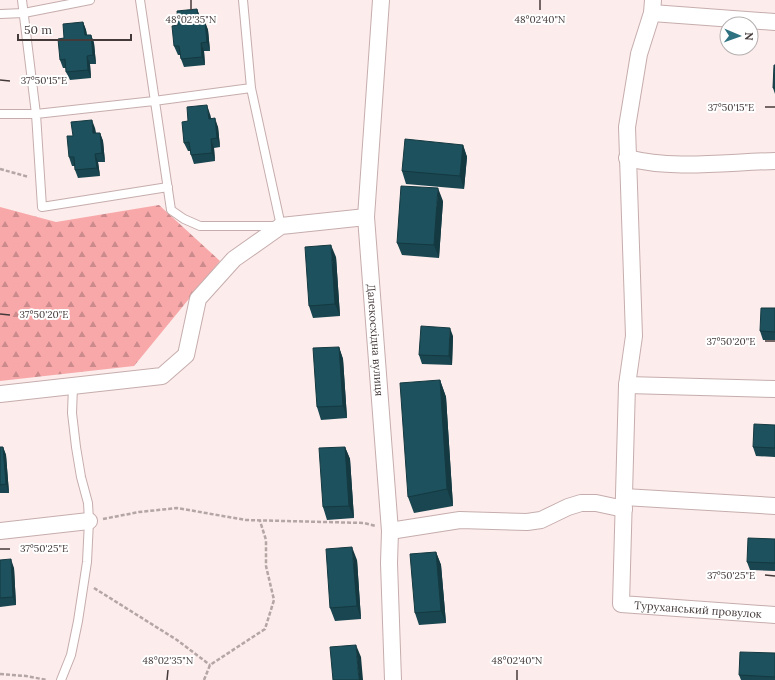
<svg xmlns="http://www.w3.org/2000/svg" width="775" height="680" viewBox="0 0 775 680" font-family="Lora,serif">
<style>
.forest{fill:url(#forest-firs)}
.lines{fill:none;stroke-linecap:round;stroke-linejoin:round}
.lane-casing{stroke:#c6adad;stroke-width:10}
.street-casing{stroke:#c6adad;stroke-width:18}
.path{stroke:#b4a6a5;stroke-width:2.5;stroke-dasharray:4 2;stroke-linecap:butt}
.lane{stroke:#fff;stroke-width:8}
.street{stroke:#fff;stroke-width:16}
.wall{fill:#194650}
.shaded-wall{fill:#143941}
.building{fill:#1d515d;stroke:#143941}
.ticks{fill:none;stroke:#453a3a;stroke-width:1.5}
.labels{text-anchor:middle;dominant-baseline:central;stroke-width:4;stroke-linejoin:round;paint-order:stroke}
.street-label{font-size:11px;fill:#453a3a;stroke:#fff}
.ticks-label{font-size:10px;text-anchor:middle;fill:#453a3a;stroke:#fff;stroke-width:4;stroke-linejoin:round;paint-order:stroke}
</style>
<defs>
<pattern id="forest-firs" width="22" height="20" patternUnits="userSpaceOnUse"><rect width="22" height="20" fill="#f8a8a9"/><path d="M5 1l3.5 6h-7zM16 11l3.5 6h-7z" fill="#cb8a8b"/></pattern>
</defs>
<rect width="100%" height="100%" fill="#fceceb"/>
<path class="forest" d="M159,205L220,261L134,366L0,381V207L56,222Z"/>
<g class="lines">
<g class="lane-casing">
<path id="lane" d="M22,0L36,114L42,207L168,187
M140,0L171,210L184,219L200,226H281L251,88L243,0
M0,14L24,13L90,0
M0,114H36L154,101L251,88
M61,680L71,655L78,621L87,562L89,521L88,503L81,477L76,447L72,413L73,386"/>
</g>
<g class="street-casing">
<g id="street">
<path id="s1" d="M381,0L366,217L390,531L389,563L393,680"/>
<path id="s2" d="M653,0L652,13L639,54L627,127L634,336L627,385L621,604L775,615"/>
<path d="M652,13L775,22"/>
<path d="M627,158C675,170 726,162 775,161"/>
<path d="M627,385L775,389"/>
<path d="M0,394L162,376L186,355L198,299L234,259L281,226L366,217"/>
<path d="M624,497L775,506"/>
<path d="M0,531L89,521"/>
<path d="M390,531L460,520L527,522L541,520L568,507L581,503H596L624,509"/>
</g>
</g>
<path class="path" d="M0,169L29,177
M103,519L139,512L177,508L246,520L364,523L376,526
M94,588L177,640L210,665
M0,674L26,676L47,680
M204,680L210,665L265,629L274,600L266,566V540L260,521"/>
<use href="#lane" class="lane"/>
<use href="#street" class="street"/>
</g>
<path class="wall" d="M197,9L200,17L201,22H205L208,30L210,51H204L205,65L184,67L181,59L180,55H178L174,46L178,25Z
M83,22L86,30L87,35H91L94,43L96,64H90L91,78L70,80L66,72V68H63L60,60L64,38Z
M775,65V94L773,88Z
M210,114L211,118L218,127L220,147L214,148L215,161L194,164L191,155L190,151H188L184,143L188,121Z
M95,128L96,133H100L103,141L105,162H98L100,176L78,178L75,170V166H72L69,157L73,136Z
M463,145L467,157L464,189L406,184L402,171Z
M443,201L439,258L402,255L397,243Z
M336,257L340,316L313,318L309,306Z
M775,308V340H763L760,331Z
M453,336L452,365L422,364L419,355Z
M339,347L343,359L347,418L321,420L317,407Z
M440,380L446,397L453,506L414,513L408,497Z
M775,425V457L756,456L753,447Z
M0,447H3L6,455L9,493H0Z
M345,447L350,459L354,518L327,520L323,507Z
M775,539V571L750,570L747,562Z
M436,552L441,565L446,623L419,625L415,613Z
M0,560L14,568L16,605L0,607Z
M357,560L361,619L335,621L330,608Z
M775,653V680H741L739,675Z"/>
<path class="shaded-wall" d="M197,9L200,17L202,31L199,22Z
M83,22L86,30L88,44L85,35Z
M205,22L208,30L210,51L207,42Z
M91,35L94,43L96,64L93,55Z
M201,43L204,51L205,65L202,57Z
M87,56L90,64L91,78L88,70Z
M207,105L210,114L212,127L209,119Z
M215,118L218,127L220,147L217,138Z
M92,120L95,128L96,142L93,133Z
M100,133L103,141L105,162L102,153Z
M211,139L214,148L215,161L212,153Z
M463,145L467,157L464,189L460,176Z
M95,154L98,162L100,176L97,168Z
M438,188L443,201L439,258L434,245Z
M331,245L336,257L340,316L335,304Z
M450,328L453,336L452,365L449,356Z
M339,347L343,359L347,418L343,406Z
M440,380L446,397L453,506L447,489Z
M3,447L6,455L9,493L6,484Z
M345,447L350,459L354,518L349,506Z
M352,547L357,560L361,619L357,606Z
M436,552L441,565L446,623L441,611Z
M11,559L14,568L16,605L13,597Z
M356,645L361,657L363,680H359Z"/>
<path class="building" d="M197,9L199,22H205L207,42L201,43L202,57L181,59L179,46H174L172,26L178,25L177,11Z
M83,22L85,35H91L93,55L87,56L88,70L66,72L65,59L60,60L58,39L64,38L63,24Z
M774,65H775V88H773Z
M207,105L209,119L215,118L217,138L211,139L212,153L191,155L189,142L184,143L182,122L188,121L187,107Z
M92,120L93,133H100L102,153L95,154L97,168L75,170L74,157H69L67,136H73L71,122Z
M405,139L463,145L460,176L402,171Z
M401,186L438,188L434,245L397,243Z
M331,245L335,304L309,306L305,247Z
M761,308H775V332L760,331Z
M421,326L450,328L449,356L419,355Z
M339,347L343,406L317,407L313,348Z
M440,380L447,489L408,497L400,383Z
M754,424L775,425V448L753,447Z
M0,447H3L6,484L0,485Z
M345,447L349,506L323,507L319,448Z
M748,538L775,539V563L747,562Z
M352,547L357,606L330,608L326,549Z
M436,552L441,611L415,613L410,554Z
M11,559L13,597L0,598V560Z
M356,645L359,680H333L330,647Z
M740,652L775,653V677L739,675Z"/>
<path class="ticks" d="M191,10V0M540,10V0M0,80L10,81M765,107H775M0,314L10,315M765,341H775M0,549H10M765,575L775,576M167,680L168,670M517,680V670"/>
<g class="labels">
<g class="street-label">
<text stroke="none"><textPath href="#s1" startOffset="341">Далекосхідна вулиця</textPath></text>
<text stroke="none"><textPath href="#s2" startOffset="685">Туруханський провулок</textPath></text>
</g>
</g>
<g class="ticks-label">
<text x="191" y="23">48°02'35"N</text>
<text x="540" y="23">48°02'40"N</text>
<text x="44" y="84">37°50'15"E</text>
<text x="731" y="111">37°50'15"E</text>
<text x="44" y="318">37°50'20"E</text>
<text x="731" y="345">37°50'20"E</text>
<text x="44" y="552">37°50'25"E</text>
<text x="731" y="579">37°50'25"E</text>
<text x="168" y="664">48°02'35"N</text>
<text x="517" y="664">48°02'40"N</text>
</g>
<g transform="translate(739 36) rotate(92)"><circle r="19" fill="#ffffff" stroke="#b5b0b0"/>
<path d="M0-3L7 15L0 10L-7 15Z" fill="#2e7282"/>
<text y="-6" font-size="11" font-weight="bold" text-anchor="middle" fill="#453a3a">N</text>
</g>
<path d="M18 34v6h113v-6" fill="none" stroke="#453a3a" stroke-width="2"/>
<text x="24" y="34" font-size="12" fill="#453a3a" stroke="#ffffff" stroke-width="3" paint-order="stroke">50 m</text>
</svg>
